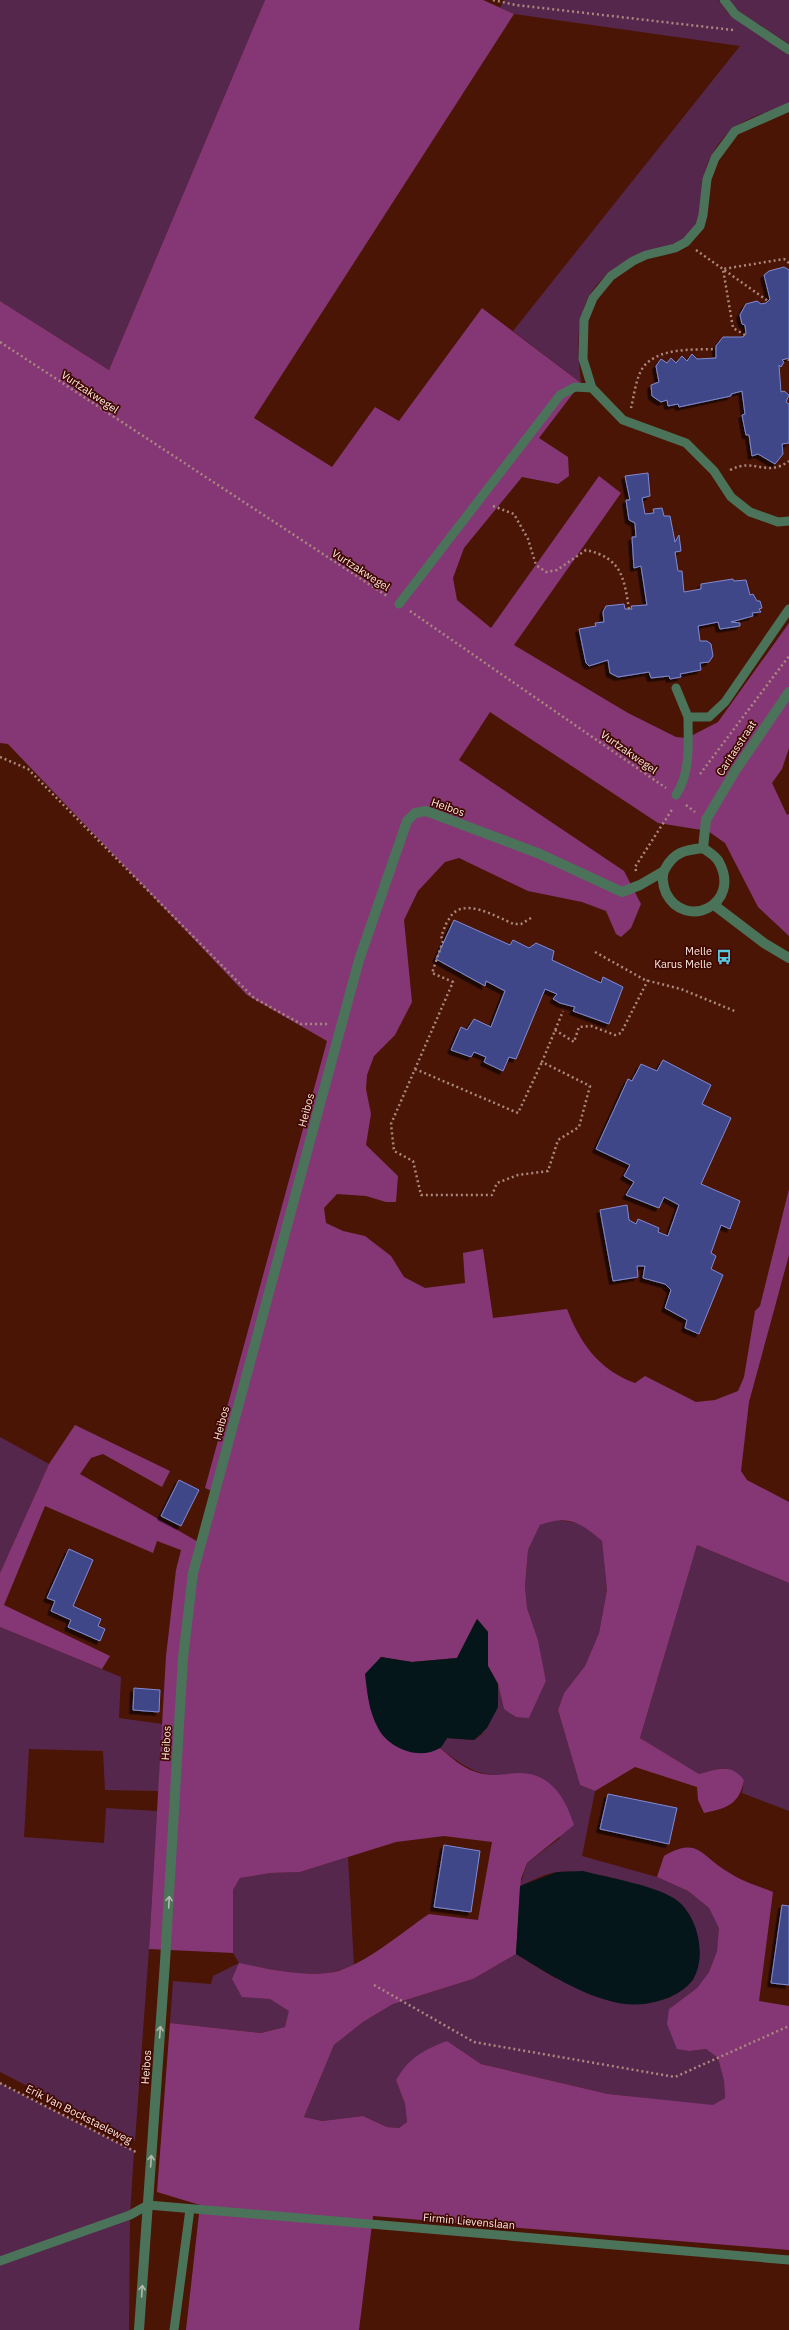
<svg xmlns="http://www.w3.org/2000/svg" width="789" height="2330" viewBox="0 0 789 2330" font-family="'IBM Plex Sans',sans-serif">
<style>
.green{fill:#56274c}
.forest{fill:#853775}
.water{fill:#04161a}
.building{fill:#3f4688;stroke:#808bd3;filter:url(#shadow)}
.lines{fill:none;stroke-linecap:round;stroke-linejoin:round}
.path{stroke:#aa887e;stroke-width:2.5;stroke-dasharray:2 3;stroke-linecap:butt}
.service{stroke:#4b735a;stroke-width:9}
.minor{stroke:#4b735a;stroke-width:10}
.tertiary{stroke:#4b735a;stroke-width:10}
.oneway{stroke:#b4b9ac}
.labels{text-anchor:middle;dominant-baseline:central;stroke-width:3.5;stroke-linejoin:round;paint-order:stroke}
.street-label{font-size:11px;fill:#fae8e2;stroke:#400900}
.poi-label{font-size:11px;fill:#fae8e2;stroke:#400900;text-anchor:end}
</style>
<defs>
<filter id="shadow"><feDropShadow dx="-3.5" dy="3.5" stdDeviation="0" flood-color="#0009"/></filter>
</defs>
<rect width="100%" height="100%" fill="#4b1506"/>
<path class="green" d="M0,0H265L109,370L0,301Z
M504,0H718L728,13L789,55V103C772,111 751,116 736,126C719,138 705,163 703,182C702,197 704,214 695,226C684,242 669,246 652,253C641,258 626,261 616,268C574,295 576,339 581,383L513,331L740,46L514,14L500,8Z
M729,0H789V44L735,9Z
M0,1437L49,1464L0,1573Z
M554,1519L582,1524L602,1541L607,1590L599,1633L585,1666L564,1693L558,1710L580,1785L595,1791L582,1856L657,1877L688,1891L709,1908L720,1928L717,1951L709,1972L697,1988L669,2009L690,2051L706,2049L718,2058L724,2081L725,2098L713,2106L608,2094L481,2064L447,2041L396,2080L405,2104L407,2122L399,2128L387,2127L363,2116L322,2121L304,2117L334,2045L363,2022L393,2004L473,1979L516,1954L555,1978L643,2004L669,1998L693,1980L699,1955L675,1899C644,1886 591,1868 558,1872C545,1873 532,1881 520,1886L527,1863L560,1838L522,1773C483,1779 471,1772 440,1748L447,1738L474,1740L482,1734L498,1707V1684L504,1709L529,1718L546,1681L538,1640L527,1608L525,1586L528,1550L540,1525Z
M697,1545L789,1583V1811L742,1793L744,1780L723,1768L699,1774L640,1738Z
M0,1627L121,1677L119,1718L162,1724L159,1791L105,1790L103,1751L29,1749L24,1837L104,1843L106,1808L157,1811L149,1949L135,2141L0,2072Z
M348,1857L354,1966L329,1973L298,1974L239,1964L270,1999L290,2011L285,2027L261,2033L170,2023L173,1981L211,1984L213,1976L239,1963L233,1953V1890L240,1878L271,1873L300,1872Z
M0,2083L134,2151L130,2215L129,2330H0Z"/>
<path class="forest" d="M265,0H483L514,14L254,418L332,467L375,407L399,421L482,308L581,383L539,438L568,457L569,476L558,484L522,477L464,548L453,578L457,600L491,628L599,476L621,493L514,645L628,713L676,737L687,738L718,722L789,623V748L782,769L772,783L787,815L789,814V936L758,907L725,843L708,831L658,823L490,712L459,760L624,871L641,904L631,928L621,937L616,934L606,911L582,902L528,891L459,858L445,862L418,891L404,920L412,1002L395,1035L374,1056L367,1075L366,1089L371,1114L366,1145L398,1176L396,1202H386L366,1196L337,1194L324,1208L326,1223L343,1231L365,1236L391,1256L404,1277L425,1288L465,1283L463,1253L483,1249L493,1318L567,1309C580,1343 599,1370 635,1383L645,1376L696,1402L715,1400L738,1391L744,1377L755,1311L760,1306L789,1189V1255L749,1402L741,1471L747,1480L789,1502V1583L697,1545L640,1738L699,1774C718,1769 731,1763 744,1780C739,1805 727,1808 704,1813L698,1800L697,1787L635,1767L595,1791L580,1785L558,1710L564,1693L585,1666L599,1633L607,1590L602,1541C581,1523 568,1514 540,1525L528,1550L525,1586L527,1608L538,1640L546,1681L529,1718L516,1717L504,1709L498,1684L488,1666V1632L477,1619L457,1658L412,1662L380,1657L427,1752L440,1748C451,1757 462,1768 476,1772C493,1778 505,1773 521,1773C552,1774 566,1800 574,1825L527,1863L521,1879L516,1954L473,1979L393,2004L363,2022L334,2045L304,2117L322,2121L363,2116L387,2127L399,2128L407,2122L405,2104L396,2080C410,2057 422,2051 447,2041L481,2064L608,2094L713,2105L725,2098L724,2081L718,2058L706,2049L690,2051L677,2049L667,2024L669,2009L697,1988L709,1972L717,1951L719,1928L709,1908L688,1891L657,1877L664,1856C699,1836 700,1856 728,1872C741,1881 758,1886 773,1892L759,2001L789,2006V2250L373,2216L359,2330H186L200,2205L157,2192L170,2023L261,2033L285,2027L289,2011L270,1999L242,1997L232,1979L239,1963C269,1969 297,1976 327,1973C358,1971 402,1932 429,1914L478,1920L492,1842L444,1836L396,1842L300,1872L271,1873L240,1878L233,1890V1953L149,1949L166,1656L176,1570L181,1550L157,1541L153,1553L45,1506L4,1605L110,1656L102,1669L0,1627V1573L49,1464L75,1425L170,1471L162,1487L103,1454L91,1458L80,1474L200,1543L214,1492L205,1488L327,1041L247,995L8,744L0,743V301L109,370Z"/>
<path class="water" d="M477,1619L488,1632V1666L498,1684V1707L487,1728L474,1740L447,1738C445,1741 442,1747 440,1748C419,1761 388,1748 378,1728C369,1712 367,1692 365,1674L381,1657L412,1662L457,1658Z
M583,1871C609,1878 654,1885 675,1899C698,1914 708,1958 692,1981C681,1995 660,2002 644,2004C601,2009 551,1975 516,1954L520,1886L557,1872Z"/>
<path class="building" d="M784,267L789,270V358L782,360L784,362L781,367L779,365L781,392L784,391L789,395L786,402L789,404V443L782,444L783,454L775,464L758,454L752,456L749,435H746L742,415L745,414L742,391L731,394V396L679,407L678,404L668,406L667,400L661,402L652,396L651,385L659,382L656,366L661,359L667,363L671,358L676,363L682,356L687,361L692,354L697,359L716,358V346L723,337H743L746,333L745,325L742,324L740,315L746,304L757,301L761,304L766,303L770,299L764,275L769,271Z
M648,473L650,496L642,498L645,514L654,513L653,509L662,508L664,516H670L675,542L679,535L681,551L675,552L678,571H682L684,592L701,589V584L733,579L734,581L746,580L750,595L753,594L757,601H760L762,608L759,609L761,612L752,613L753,616L731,622L740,623V626L720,629L718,622L698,626L700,641H707L711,644L713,656L709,662L700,663L701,670L680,674L681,677L670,679L669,676L651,678L649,672L618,677L610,673L608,660L589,666L586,663L579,629L596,626L595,623L604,622L603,612L606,606L624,604L625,609H632L631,606L647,605L641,566L634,568L632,537H636L635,523L629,520L626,500H630L625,476Z
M454,920L510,945L513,940L529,948L536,943L554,951L552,960L601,983L603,977L623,987L609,1024L573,1011L575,1007L560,1003L553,999L557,994L545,989L516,1059L509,1057L503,1071L484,1062L486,1057L474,1052L471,1057L451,1050L461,1027L467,1030L474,1019L491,1027L505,991L486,981L485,986L436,959Z
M663,1060L711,1085L702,1104L731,1118L701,1184L740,1201L730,1229L721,1225L711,1253L716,1256L711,1269L723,1275L699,1334L685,1328L687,1320L665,1308L671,1290L665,1284L643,1278L645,1266H637L638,1277L613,1281L600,1210L627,1205L629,1220L636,1224L638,1219L659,1228L658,1232L668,1236L679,1205L664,1197L659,1208L626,1195L634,1182L624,1176L630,1165L596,1149L628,1079L632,1081L641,1064L657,1071Z
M179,1480L199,1490L181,1526L161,1516Z
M69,1549L93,1560L73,1606L101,1619L98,1626L105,1629L100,1641L68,1627L71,1620L51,1611L55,1601L47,1598Z
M134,1688L160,1690L159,1712L133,1710Z
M608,1794L677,1808L669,1844L600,1829Z
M444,1845L480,1851L471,1912L434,1907Z
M782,1905L789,1906V1985L771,1983Z"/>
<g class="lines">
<path class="path" d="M493,0L516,5L733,30
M696,250L768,301
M745,335L733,328L723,269L784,259L789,263
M0,342L387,596
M789,359V361
M631,408C634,396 636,376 644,366C661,347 693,350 716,349
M730,470C755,457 766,478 789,461
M493,506L514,514L528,539L536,565L546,572L557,570L586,550C622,558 624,578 629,609
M410,611L666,788
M0,757L28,769L254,998L301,1024H327
M700,774L789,656
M686,805L695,812
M636,871L635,867L673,808
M531,918L521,924H514C496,917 462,895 449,919C445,924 444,931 441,936L443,941L432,973L453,982L391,1124L394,1151L413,1161L421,1195H492L497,1183L518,1175L548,1171L558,1140L579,1127L590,1086L542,1062L563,1011
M595,952L645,980L681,989L737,1012
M555,1030L574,1042L579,1027L591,1026L615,1035L621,1033L648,980
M415,1069L518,1113L542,1062
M374,1985L474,2042L675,2077L789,2026
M0,2083L136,2152"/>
<path class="service" d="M724,0L735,14L789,50
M789,107L735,131L715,158L707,179L703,215L700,226L686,242L675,248L646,255L633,261L611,276L593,298L584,320L583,359L592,388L623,420L686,443L714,471L731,497L750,512L778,522L789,521
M399,604L560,395L575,387L592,388
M676,688L688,717H709L725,702L789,609
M676,795C691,772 688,744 688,717
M0,2261L130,2215L148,2205L789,2260
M174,2330L190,2209"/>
<path class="minor" d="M703,848C707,851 716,856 719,862C742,905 685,931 666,893C663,886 661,875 665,869C674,852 685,850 703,848Z
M703,848L706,820
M714,905L764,943L789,958
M139,2330L165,1962L183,1658L193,1573L359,960L407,821L415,813L426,811L540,854L622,892L640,885L664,871"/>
<path class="tertiary" d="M706,820L735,771L789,692"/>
</g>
<defs><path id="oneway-shaft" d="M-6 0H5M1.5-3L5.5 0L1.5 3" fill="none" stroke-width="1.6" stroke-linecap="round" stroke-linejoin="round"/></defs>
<g class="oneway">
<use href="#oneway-shaft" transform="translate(169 1902) rotate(-87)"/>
<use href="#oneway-shaft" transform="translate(160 2032) rotate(-86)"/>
<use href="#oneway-shaft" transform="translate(151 2161) rotate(-86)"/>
<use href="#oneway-shaft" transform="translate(142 2291) rotate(-86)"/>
</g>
<defs>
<g id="bus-bare" transform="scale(1.2)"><path d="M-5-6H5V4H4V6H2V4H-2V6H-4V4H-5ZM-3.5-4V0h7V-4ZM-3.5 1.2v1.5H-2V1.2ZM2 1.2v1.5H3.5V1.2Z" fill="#58c9e3" stroke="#400900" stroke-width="2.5" paint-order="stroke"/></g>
</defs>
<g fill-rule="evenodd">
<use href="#bus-bare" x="724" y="957"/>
</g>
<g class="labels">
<g class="street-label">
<text transform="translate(90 392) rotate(34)">Vurtzakwegel</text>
<text transform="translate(361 570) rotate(33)">Vurtzakwegel</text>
<text transform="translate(736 748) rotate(-57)">Caritasstraat</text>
<text transform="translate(629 752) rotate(35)">Vurtzakwegel</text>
<text transform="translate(448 807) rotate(19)">Heibos</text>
<text transform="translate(306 1110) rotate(-75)">Heibos</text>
<text transform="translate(221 1423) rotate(-75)">Heibos</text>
<text transform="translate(166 1743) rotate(-87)">Heibos</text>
<text transform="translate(146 2067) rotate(-86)">Heibos</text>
<text transform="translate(79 2114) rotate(27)">Erik Van Bockstaeleweg</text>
<text transform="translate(469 2221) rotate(5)">Firmin Lievenslaan</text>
</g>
<g class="poi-label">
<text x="712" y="951">Melle<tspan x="712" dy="13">Karus Melle</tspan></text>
</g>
</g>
</svg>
